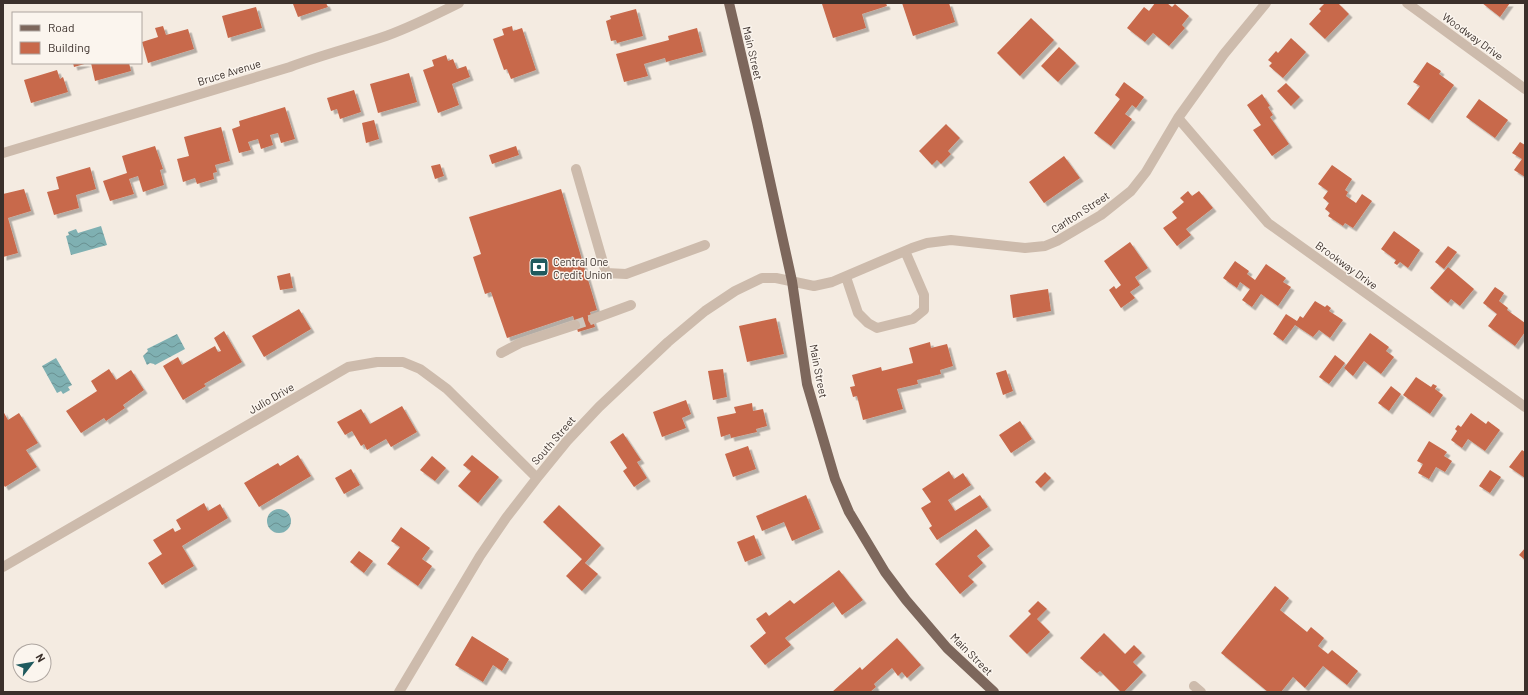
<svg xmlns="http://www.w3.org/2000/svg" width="1528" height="695" viewBox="0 0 1528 695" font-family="Barlow,sans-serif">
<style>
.water{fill:url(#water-waves)}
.building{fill:#c8694b;filter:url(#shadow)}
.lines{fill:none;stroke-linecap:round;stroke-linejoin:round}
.minor-tunnel{stroke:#cfc6bd;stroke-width:10;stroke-dasharray:10 5;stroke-linecap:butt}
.minor{stroke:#cdbbac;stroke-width:10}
.major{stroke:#7d675c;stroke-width:10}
.labels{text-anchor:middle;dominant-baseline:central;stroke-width:3;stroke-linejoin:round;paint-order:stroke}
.street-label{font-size:11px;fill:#3b302b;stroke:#fbf5ee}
.poi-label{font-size:11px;fill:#3b302b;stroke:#fbf5ee;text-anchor:start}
</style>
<defs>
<pattern id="water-waves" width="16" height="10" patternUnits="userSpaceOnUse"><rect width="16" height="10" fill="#7fb0b2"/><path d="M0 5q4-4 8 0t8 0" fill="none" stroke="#699091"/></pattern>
<filter id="shadow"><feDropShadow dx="3.5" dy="3.5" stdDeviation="0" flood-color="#0004"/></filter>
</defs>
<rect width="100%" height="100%" fill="#f4ebe1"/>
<path class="water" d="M101,226L107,245L71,255L66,236L69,235L68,232L76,229L78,233Z
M177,334L185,349L155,365L154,364L150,363L147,365L143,356L148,351L147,349Z
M56,358L72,385L68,387L70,390L63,394L61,391L57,393L42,366Z
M267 521a12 12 0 1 1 24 0a12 12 0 1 1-24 0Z"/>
<path class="building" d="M295,3H326L328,7L298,17L293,4Z
M825,3H886L887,6L862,14L866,28L833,38L822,4Z
M902,3H949L955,22L913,36Z
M1155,3H1167L1172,7L1175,4L1189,16L1182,25L1185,28L1169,46L1153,33L1145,42L1127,28L1144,7L1149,11Z
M1325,3H1338L1349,14L1325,39L1309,24L1321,11L1319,9Z
M1482,3H1510L1500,17Z
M256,7L262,28L228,38L222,16Z
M636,9L643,36L617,43L616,40L611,41L606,21L611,19L610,16Z
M1031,18L1054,40L1020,76L997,53Z
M163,26L166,35L188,29L194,49L148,63L142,42L158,37L155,28Z
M512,26L513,31L522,28L536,70L511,79L507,69L504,70L493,39L504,35L502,29Z
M697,28L703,52L666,62L665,58L644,64L648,76L624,82L616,54L669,40L668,36Z
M1291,38L1306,52L1283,78L1269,66L1272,63L1268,60L1276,51L1278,53Z
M1059,47L1076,63L1058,82L1041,66Z
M446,55L448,61L453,59L457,69L466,66L470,77L452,84L459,105L438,113L423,70L434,66L432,60Z
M1427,62L1441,71L1439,74L1454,85L1429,120L1407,104L1420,86L1413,82Z
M73,63H88L74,67Z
M91,63H129L131,71L95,81Z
M57,70L60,79L63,77L68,92L31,103L24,80Z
M409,73L417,102L378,113L370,84Z
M1124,82L1144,97L1136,108L1132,105L1125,114L1132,119L1111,146L1094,133L1120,99L1115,95Z
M1286,83L1300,97L1291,106L1277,91Z
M354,90L361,112L340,119L337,109L331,111L327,98Z
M1262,94L1270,106L1268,107L1273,115L1270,117L1289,144L1272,156L1253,130L1261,125L1247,105Z
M1479,99L1508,120L1495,138L1466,117Z
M285,107L295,139L281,143L278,133L270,135L273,145L261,149L258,139L248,142L251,150L239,153L232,129L240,126L239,121Z
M374,120L379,139L366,143L362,123Z
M946,124L960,138L948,151L951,154L941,164L937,160L932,165L919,151Z
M221,127L230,161L215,165L217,172L213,173L214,179L197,184L195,178L183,182L177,159L189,156L184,137Z
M1520,142L1525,145V177L1514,170L1522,159L1512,153Z
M155,146L163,169L160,170L164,185L143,192L138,176L129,179L134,194L110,201L103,181L127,173L122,156Z
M516,146L519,155L492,164L489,155Z
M1064,156L1080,178L1044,203L1029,182Z
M440,164L444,176L435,179L431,166Z
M1332,165L1352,179L1345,190L1348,192L1346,196L1356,203L1362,194L1372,201L1353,228L1345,223L1343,226L1328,216L1330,213L1325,209L1329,203L1323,198L1328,191L1318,184Z
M90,167L96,189L76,195L79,208L54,215L47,192L59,189L56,177Z
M24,189L31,211L8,218L18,253L3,257V194Z
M561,189L597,310L590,312L595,327L578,332L573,316L507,338L491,292L485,294L473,257L481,254L469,217Z
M1188,191L1192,196L1199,191L1213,208L1186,229L1191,235L1177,246L1163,228L1177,218L1172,212L1184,202L1180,198Z
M1394,231L1420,250L1408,268L1400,262L1397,265L1394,263L1396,260L1381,249Z
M1130,242L1148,268L1135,277L1140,285L1130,292L1135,298L1121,308L1109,290L1114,286L1116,289L1121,285L1104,261Z
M1448,246L1457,252L1444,269L1435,262Z
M1235,261L1249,271L1247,274L1255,280L1266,264L1286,278L1283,282L1291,287L1278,306L1261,294L1252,307L1242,300L1250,289L1240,282L1237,288L1223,278Z
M1448,267L1474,289L1460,306L1451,299L1448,303L1430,288Z
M290,273L293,288L280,290L277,276Z
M1495,287L1504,293L1499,301L1508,308L1507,310L1525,323V332L1515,346L1488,326L1497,314L1483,303Z
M1048,289L1051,311L1013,318L1010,295Z
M1315,301L1325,307L1327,305L1331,308L1329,311L1343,320L1330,338L1319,330L1313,337L1295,325L1283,341L1273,334L1286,314L1297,321L1300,316L1303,318Z
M299,309L311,329L264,357L252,336Z
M776,318L784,354L747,362L739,326Z
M224,331L242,362L204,384L206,386L183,400L163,366L178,357L182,365L215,346L218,352L221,351L214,338Z
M1370,333L1389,347L1386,351L1394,357L1381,374L1364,361L1353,376L1344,368Z
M930,342L931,348L947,344L953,366L940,370L941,374L917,380L918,384L897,389L903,409L863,420L857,396L853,397L850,387L855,386L852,375L881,367L882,371L913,363L909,348Z
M1335,355L1345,363L1329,384L1319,377Z
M109,369L116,380L131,370L144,390L123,405L125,408L106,421L104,418L81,433L66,411L97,391L91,381Z
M723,369L727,397L713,400L708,371Z
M1006,370L1013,391L1003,395L996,373Z
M1416,377L1431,387L1433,384L1437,386L1435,389L1443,395L1430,414L1403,395Z
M1391,386L1401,394L1389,411L1378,403Z
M686,400L691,414L682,418L686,428L662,437L653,412Z
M752,403L753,411L763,409L767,426L756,429L757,432L731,438L730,434L721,437L717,417L736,413L734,407Z
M402,406L417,432L391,447L386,439L367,450L364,444L361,446L352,431L345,435L337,422L361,409L370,424Z
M3,411L8,420L19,413L38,443L26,450L37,467L5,487L3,484Z
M1471,413L1486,424L1488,421L1500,430L1485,451L1468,439L1462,448L1451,440L1457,431L1455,429L1458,425L1461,427Z
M1020,421L1032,439L1011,453L999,435Z
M623,433L641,460L637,462L647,478L634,487L623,471L627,468L610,442Z
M1429,441L1447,452L1444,456L1452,461L1445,472L1436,467L1429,479L1418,473L1423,464L1417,461Z
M748,446L756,469L733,477L725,454Z
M1522,450L1525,452V478L1509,467Z
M298,455L311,476L259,507L244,483L278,463L280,466Z
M472,455L499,477L478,503L458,486L471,471L463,465Z
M432,456L446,468L435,481L420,470Z
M351,469L360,485L344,494L335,478Z
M1490,470L1501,477L1490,493L1479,486Z
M949,471L954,479L963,473L971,485L948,500L955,511L980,495L988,507L937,540L929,528L932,526L921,508L931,502L922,489Z
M1045,472L1051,478L1041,488L1035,482Z
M806,495L820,529L792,541L784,522L762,531L756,516Z
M204,503L208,511L220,504L228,518L182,546L194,566L162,585L148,563L162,554L153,540L173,528L175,532L181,529L176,520Z
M559,505L601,545L585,563L598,574L582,591L566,576L582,559L543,522Z
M401,527L430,548L422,559L432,566L418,586L387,564L400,547L391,541Z
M976,529L990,546L977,556L983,563L968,576L974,582L960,594L935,564Z
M754,535L762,555L745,562L737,542Z
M1525,548V560L1519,555Z
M359,551L373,561L364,573L350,562Z
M839,570L863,600L842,615L833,602L785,638L791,645L765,665L750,646L766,633L756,619L766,612L769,616L790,600L794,604Z
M1275,586L1289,598L1280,610L1307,632L1311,627L1324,638L1318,646L1328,654L1332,650L1358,671L1347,685L1323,666L1305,688L1293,677L1281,692H1268L1221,653Z
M1038,601L1047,609L1037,619L1050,632L1027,654L1009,636L1031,614L1028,611Z
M1104,633L1125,654L1134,645L1142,653L1133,662L1143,672L1124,692H1121L1100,671L1097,673L1080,658Z
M472,636L509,659L502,671L493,665L483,682L455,665Z
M897,638L921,665L907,678L902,672L898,676L892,668L874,684L876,687L870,692H832L860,667L862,670Z"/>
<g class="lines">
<path class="minor-tunnel" d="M575,325L593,319"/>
<path class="minor" d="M1407,3L1525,89
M1178,118L1268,223L1525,407
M3,153L290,67C321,55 354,47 386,36C411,27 435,15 459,3
M576,169L606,273L626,274L705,245
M846,277L858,313L868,323L877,328L913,319L924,310V295L905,251
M593,319L631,305
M501,353L520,343L575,325
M3,567L348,367L377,362H403L420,369L447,389L537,478
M1194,686L1201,692
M399,692L480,556L506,518L537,478L567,441L599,407L668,342L705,311L735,291L762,278H776L814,286L832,282L912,248L927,243L951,240L1025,248L1045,246L1057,241L1101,215L1131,191L1146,172L1178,118L1224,54L1266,3"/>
<path class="major" d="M729,3L757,122L792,281L807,384L835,479L849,512L885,572L906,600L947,648L994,692"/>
</g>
<defs>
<g id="bank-square" transform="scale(1)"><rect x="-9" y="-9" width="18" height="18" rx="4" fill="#1f5a5e" stroke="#fbf5ee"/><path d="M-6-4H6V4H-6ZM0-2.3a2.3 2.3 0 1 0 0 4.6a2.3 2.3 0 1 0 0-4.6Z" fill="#fff"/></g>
</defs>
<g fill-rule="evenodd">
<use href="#bank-square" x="539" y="267"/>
</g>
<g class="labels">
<g class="street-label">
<text transform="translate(1473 36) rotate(36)">Woodway Drive</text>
<text transform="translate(753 53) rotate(77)">Main Street</text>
<text transform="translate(229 72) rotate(-17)">Bruce Avenue</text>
<text transform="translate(1080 212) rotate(-33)">Carlton Street</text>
<text transform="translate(1347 265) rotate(36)">Brookway Drive</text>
<text transform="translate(819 371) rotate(79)">Main Street</text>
<text transform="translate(271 398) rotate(-30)">Julio Drive</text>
<text transform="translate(553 440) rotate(-49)">South Street</text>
<text transform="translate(972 654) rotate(45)">Main Street</text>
</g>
<g class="poi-label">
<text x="553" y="261">Central One<tspan x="553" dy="13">Credit Union</tspan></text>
</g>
</g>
<rect width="1528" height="695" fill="none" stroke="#3b302b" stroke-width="8"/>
<rect x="12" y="12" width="130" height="52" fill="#fbf5ee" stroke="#aea6a0"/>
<rect x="20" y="25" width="20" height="6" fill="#7d675c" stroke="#aea6a0"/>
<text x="48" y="32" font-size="12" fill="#3b302b">Road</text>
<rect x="20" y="42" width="20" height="12" fill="#c8694b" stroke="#aea6a0"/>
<text x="48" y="52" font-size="12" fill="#3b302b">Building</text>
<g transform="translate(32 663) rotate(59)"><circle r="19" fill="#fbf5ee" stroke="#aea6a0"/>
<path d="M0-3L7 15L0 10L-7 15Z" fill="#1f5a5e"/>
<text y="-6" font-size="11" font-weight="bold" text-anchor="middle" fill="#3b302b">N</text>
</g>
</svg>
